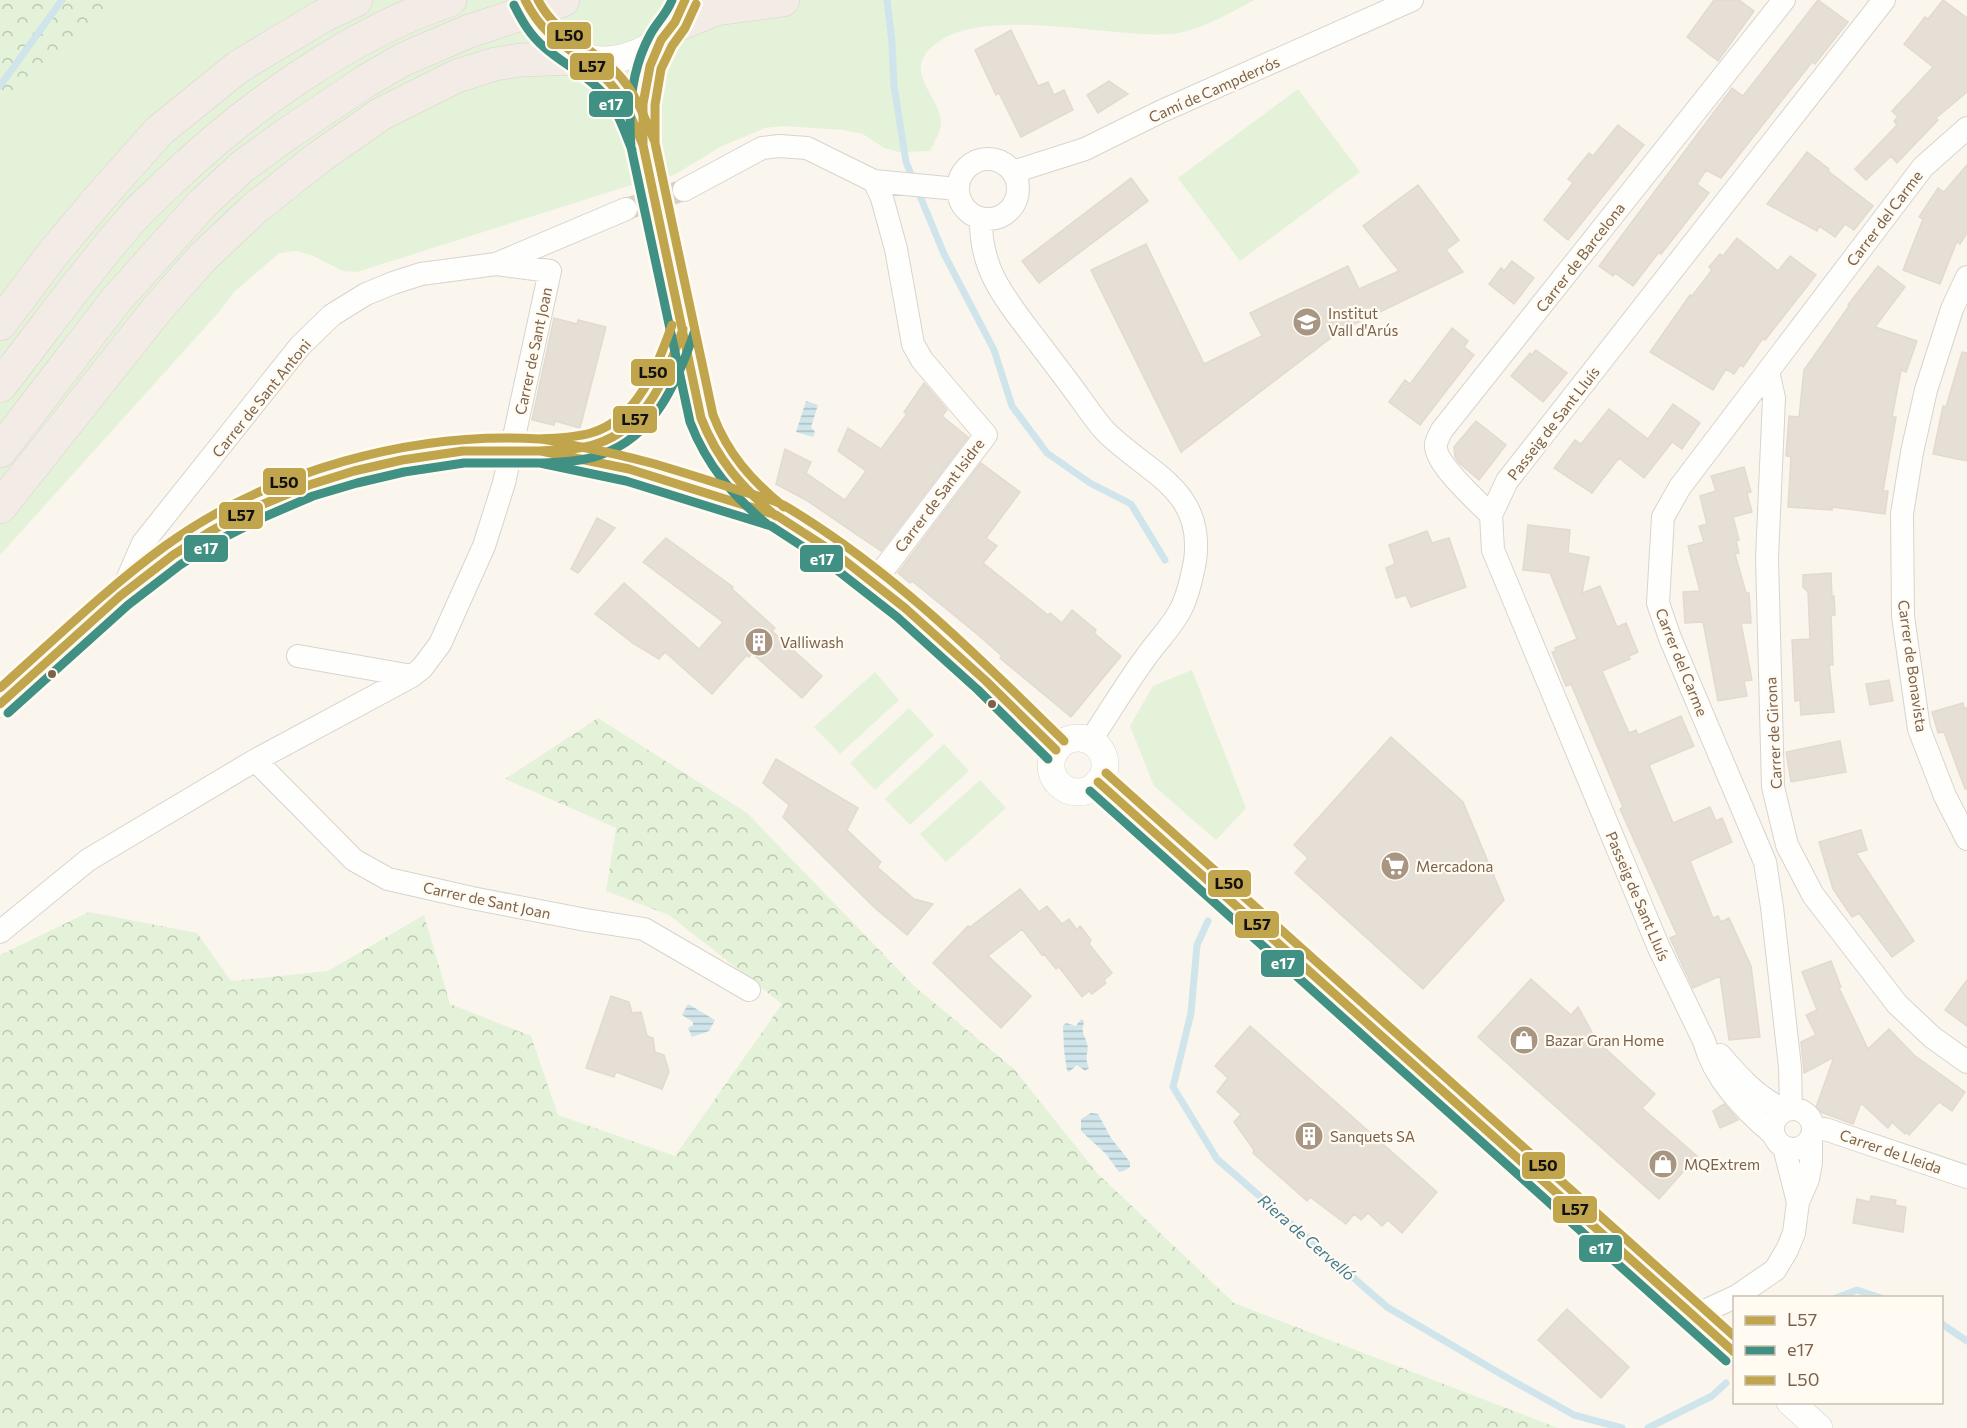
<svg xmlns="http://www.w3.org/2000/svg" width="1967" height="1428" viewBox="0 0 1967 1428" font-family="Commissioner,sans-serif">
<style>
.green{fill:#e3f2d8}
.forest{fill:url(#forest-crowns)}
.water{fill:url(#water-rules)}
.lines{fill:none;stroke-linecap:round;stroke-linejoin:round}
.stream{stroke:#cfe5eb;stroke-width:7}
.building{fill:#e6dfd5;stroke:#e3dacf;stroke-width:1.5}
.minor-tunnel{stroke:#dad1c5;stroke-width:22;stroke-dasharray:22 11;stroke-linecap:butt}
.minor-casing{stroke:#d9d3cc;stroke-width:24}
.tertiary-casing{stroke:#d9d3cc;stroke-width:28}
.motorway-casing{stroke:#dbd3ca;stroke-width:34}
.minor{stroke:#fefefc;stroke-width:22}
.tertiary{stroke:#fefefc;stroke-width:27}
.motorway{stroke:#f3ebe6;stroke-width:33}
.tertiary-bridge-casing{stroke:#d9d3cc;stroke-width:28;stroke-linecap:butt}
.tertiary-bridge{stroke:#fefefc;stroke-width:27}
.bus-1-casing{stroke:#fffbf2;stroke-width:14}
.bus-2-casing{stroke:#fffbf2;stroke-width:14}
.bus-3-casing{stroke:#fffbf2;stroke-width:14}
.bus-1{stroke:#c1a54d;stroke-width:9}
.bus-2{stroke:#409183;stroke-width:9}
.bus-3{stroke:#c1a54d;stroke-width:9}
.bus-dot{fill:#7c624a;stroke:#fffbf2;stroke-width:2}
.labels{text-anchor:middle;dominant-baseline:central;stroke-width:4.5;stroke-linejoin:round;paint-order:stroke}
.street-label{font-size:15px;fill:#7c624a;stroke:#fffbf2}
.poi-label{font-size:15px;fill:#7c624a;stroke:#fffbf2;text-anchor:start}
.water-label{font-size:16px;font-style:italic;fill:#417a90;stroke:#fffbf2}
.line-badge{stroke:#fffbf2;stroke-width:2}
.badge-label{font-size:16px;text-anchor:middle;font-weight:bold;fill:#fff}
.pale-badge-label{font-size:16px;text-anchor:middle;font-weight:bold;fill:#111}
</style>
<defs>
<pattern id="forest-crowns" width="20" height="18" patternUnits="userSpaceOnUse" patternTransform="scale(1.5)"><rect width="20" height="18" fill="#e3f2d8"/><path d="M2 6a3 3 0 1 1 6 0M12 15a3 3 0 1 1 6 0" fill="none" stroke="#bdc7b1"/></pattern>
<pattern id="water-rules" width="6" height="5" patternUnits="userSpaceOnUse" patternTransform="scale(1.5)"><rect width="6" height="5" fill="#cfe5eb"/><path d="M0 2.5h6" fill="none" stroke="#adbdc0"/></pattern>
</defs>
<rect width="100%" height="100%" fill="#faf6ee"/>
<path class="green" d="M128,0H1255C1228,13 1201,31 1171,34C1105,39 970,0 926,53C909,77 939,97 941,121C941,132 935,141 930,151L899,152L884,148L863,134L843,130L784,126L765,128L722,146L674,175L628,186L357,272L343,271L311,255L297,251L279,253L234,292L219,312L0,555V112L7,98Z
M1298,89L1360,172L1240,261L1178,178Z
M1192,670L1246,808L1216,840L1154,786L1130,726L1153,686Z
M875,672L899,700L840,754L814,727Z
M909,708L934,735L875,790L850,763Z
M944,744L969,771L910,825L885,799Z
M980,780L1006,808L946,862L920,834Z"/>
<path class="forest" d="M0,0H128L7,98L0,112Z
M598,718L747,813L914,986L1014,1069L1097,1173L1234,1303L1558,1428H0V955L89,912L197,933L231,981L328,971L424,915L450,1004L531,1036L558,1115L675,1156L782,1004L669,915L606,891L616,828L505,779Z"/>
<path class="water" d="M806,401L818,405L811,427L815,432L813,437L796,432Z
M688,1004L715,1020L709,1031L692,1037L688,1028L693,1025V1022L682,1015Z
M1081,1019L1084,1021C1081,1035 1084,1032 1087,1044C1090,1053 1083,1054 1089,1068L1085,1071L1077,1065L1069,1072L1067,1071L1064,1050L1063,1026L1066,1023L1076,1026Z
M1091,1113L1098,1114L1111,1138L1130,1162V1167L1124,1171L1119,1172L1106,1154L1081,1131V1119Z"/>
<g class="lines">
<path class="stream" d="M887,0L892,42L894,86L906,162L944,254L994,350L1012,406L1047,453L1090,483L1131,504L1165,560
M0,86L62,0
M1208,921L1197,945L1191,1013L1173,1087L1217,1159L1387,1307L1506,1377L1574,1415L1622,1428
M1836,1298L1857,1290L1881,1298
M1942,1324L1967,1341
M1648,1428L1712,1396L1726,1383"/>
</g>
<path class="building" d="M1714,0H1739L1754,11L1718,61L1687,37Z
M1818,0L1848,22L1815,64L1812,62L1721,178L1706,170L1697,184L1709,193L1661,254L1659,252L1633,286L1615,273L1613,276L1599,266L1732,88L1743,96Z
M1943,0L1967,18V92L1936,118L1938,120L1897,163L1891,156L1866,180L1855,169L1897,125L1894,121L1898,117L1892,111L1933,67L1904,44L1925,17L1928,19Z
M1011,30L1038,86L1048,82L1054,95L1064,90L1073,110L1021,137L999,93L996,95L975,50Z
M1109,81L1128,94L1098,113L1087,95Z
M1618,125L1644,145L1568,240L1544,220L1573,183L1568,179L1589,153L1593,156Z
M1807,152L1829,169L1828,171L1873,206L1854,230L1845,224L1835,237L1819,226L1817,231L1767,204Z
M1967,165V233L1960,244L1957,241L1940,284L1903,270L1923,219L1919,217L1938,188L1944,192Z
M1131,178L1148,201L1039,283L1022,261Z
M1418,185L1459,240L1446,250L1463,272L1340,331L1181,452L1091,270L1146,244L1204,364L1262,336L1250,313L1348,266L1359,289L1399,271L1363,226Z
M1737,238L1778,271L1790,256L1816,275L1765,340L1763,338L1743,367L1740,365L1734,374L1726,369L1713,390L1650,352L1690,295L1692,296L1712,270L1709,267L1720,254L1723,256Z
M1512,261L1534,278L1514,304L1489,284L1501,268L1504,271Z
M1878,266L1905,287L1875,327L1917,341L1906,372L1901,370L1892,417H1896L1883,491H1888L1885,514L1832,507V510L1788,507L1791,457L1786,456L1789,416L1799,417L1804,370L1849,306L1848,305Z
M554,318L577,324L578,320L606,327L580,428L555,421L554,425L532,420Z
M1452,328L1468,341L1464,347L1474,355L1420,425L1389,402L1405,380L1410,384Z
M1536,350L1567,373L1543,402L1511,376L1530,353L1532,355Z
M1962,352L1967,353V461L1933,454L1943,406L1946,407Z
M924,383L947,410L942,416L968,437L881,551L806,500L776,484L785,449L811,462L806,473L845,500L866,471L838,451L848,428L881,449L907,414L904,412Z
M1673,404L1700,423L1682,449L1672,442L1644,478L1619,458L1592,493L1554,468L1575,440L1581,444L1609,409L1648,439Z
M1476,421L1506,445L1479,480L1459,463L1455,457L1454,447Z
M981,463L1020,492L986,538L997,546L983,563L1048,615L1050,613L1062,623L1072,610L1096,630L1094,633L1121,656L1071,717L1000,658L1002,656L977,634L912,581L910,583L898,573Z
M1744,467L1751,492L1747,493L1752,512L1733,517L1739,540L1736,541L1739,553L1735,554L1746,593H1749L1751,623H1741L1752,680L1744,681L1747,696L1718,701L1703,622L1685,623L1683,592L1700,591L1688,546L1704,542L1699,526L1707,524L1700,496L1716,491L1711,476Z
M597,518L615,528L578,573L571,569Z
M1528,525L1570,530L1568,553L1589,557L1582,593L1600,586L1617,627L1626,623L1638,652L1629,656L1630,659L1602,671L1629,733L1636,730L1638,735L1681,716L1694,746L1649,765L1673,823L1710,807L1716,821L1722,818L1732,842L1690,861L1713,918L1718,916L1721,922L1729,918L1751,966L1760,1037L1729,1040L1720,976L1693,988L1670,938L1677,935L1620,809L1623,807L1571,684L1566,686L1552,652L1556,651L1555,648L1577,639L1550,573L1523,570Z
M1427,531L1432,543L1449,538L1466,587L1411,607L1406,595L1396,598L1386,568L1395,564L1389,545Z
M666,538L733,587L732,589L775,628L772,631L822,676L802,698L752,653L749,657L747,655L712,694L665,652L659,659L634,644L595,614L624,583L699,649L723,622L643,562Z
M1831,573L1832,597L1834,596L1835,615H1831L1833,665H1829L1834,712L1801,715L1800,700L1795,701L1792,640L1810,639L1808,592L1803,587V575Z
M1889,680L1893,701L1870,705L1866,684Z
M1963,703L1964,708H1967V789H1965L1944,732L1938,733L1932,712Z
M1391,737L1463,802L1504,900L1423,989L1295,873L1308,858L1294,845Z
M1840,741L1846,772L1791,782L1786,752Z
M776,759L858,808L847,830L881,862L877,867L914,899L933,904L907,935L875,908L783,817L789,805L763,783Z
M1861,830L1867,850L1856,853L1914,941L1892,957L1859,913L1852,917L1833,889L1819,842Z
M1020,889L1039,912L1047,906L1062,924L1069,919L1077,930L1080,926L1091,940L1089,944L1112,973L1104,980L1106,983L1092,994L1089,991L1082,997L1059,967L1056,969L1044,954L1042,955L1022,929L988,956L1031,996L1001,1028L933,963L968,926L970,927Z
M1831,961L1841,987L1839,988L1868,1049L1889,1029L1914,1055L1965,1092L1952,1111L1939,1102L1909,1135L1907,1132L1905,1134L1892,1122L1888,1128L1861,1103L1853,1124L1815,1110L1834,1057L1804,1073L1801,1042L1816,1035L1806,1015L1817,1010L1802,972Z
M1531,979L1571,1015L1578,1007L1597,1041L1655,1094L1642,1108L1697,1156L1659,1199L1478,1037Z
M1967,980V1026L1945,1010Z
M611,996L629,1002L632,1013L641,1012L647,1036L653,1038L655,1052L664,1055L669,1072L662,1089L616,1072L614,1077L586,1068Z
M1250,1026L1437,1192L1402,1233L1388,1220L1382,1226L1368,1213L1361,1220L1354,1214L1346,1224L1310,1197L1307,1201L1253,1153L1254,1150L1234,1122L1241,1114L1217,1092L1228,1078L1215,1066Z
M1724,1104L1738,1120L1720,1128L1713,1111Z
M1871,1196L1896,1200L1895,1205L1906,1207L1903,1232L1853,1223L1857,1199L1870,1202Z
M1567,1309L1629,1367L1601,1398L1538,1340Z"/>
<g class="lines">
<path class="minor-tunnel" d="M626,209L684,190"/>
<g class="minor-casing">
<path id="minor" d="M958 189a30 30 0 1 1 60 0a30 30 0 1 1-60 0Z
M1013,172L1085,149L1162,111L1412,0
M684,190L762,148L779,146L807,148L874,181L957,189
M981,219C980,268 1003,296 1031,333C1047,354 1064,376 1080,398C1088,409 1096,421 1105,431C1148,474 1205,489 1195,561C1192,577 1188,595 1181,609C1172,627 1157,641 1146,657C1126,684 1109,713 1090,741
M1967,277L1952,309L1926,390L1912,452L1902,514L1903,616L1919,729L1945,796L1967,839
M1768,371L1774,398L1767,558L1773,787L1787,845L1813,895L1897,1004L1932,1037L1967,1062
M1491,515C1478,502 1433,462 1436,444C1437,439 1440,434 1442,430L1784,0
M874,582L986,435L922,360L913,344L896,249L882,198L874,181
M120,596L143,543L300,346L332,315L366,294L393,283L421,274L496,264L626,209
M298,656L412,676
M254,761L260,765L354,860L388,879L472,898L586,920L644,929L749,990
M0,932L88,860L254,761L412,676L422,668L440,644L484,546L504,483L550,271L496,264
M1720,1055C1739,1077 1758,1098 1784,1110
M1791,1108L1790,1067L1772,907L1765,862L1670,638L1658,603L1663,517L1680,487L1923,167L1967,128
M1773 1129a20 20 0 1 1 40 0a20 20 0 1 1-40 0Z
M1814,1130L1825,1129L1967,1177
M1773,1134C1744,1109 1714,1079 1704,1041L1659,948L1493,550L1491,515L1507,481L1884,0
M1784,1147L1798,1202
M1694,1316L1737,1296L1775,1270L1787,1250L1794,1233L1798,1202L1808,1179L1811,1163V1139"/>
</g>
<g class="tertiary-casing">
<path id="tertiary" d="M663,37C643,77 641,101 643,145L701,418C729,497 772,509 835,553C854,566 872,580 889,595C948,643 1002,697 1056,750
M564,49C597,70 645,59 670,29C677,21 681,10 685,0
M581,58C610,81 624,99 639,134
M560,455L629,469L680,484L765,512
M0,704C57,654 111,600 172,556C240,507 320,477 401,461C422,457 443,453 464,451C510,447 570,459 612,437C652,416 669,370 683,330
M1051 765a27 27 0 1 1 54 0a27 27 0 1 1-54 0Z
M1098,782L1734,1352
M1790,1402L1819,1428"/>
</g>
<g class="motorway-casing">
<path id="motorway" d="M672,27L716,9L783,0
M0,324L55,251L103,194L159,131L238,67L321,17L356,0
M0,386C43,331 84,273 130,221C141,207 156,195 169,182C245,109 349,34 450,0
M0,451L116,300L202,204L243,166L287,134L366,81L404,59L467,32L563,0
M0,507L158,308L203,257L254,209L318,158L381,114L457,76L495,64L520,60L581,58"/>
</g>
<use href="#minor" class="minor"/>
<use href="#tertiary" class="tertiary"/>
<use href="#motorway" class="motorway"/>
<g class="tertiary-bridge-casing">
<path id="tertiary-bridge" d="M525,0L536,22L545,33"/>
</g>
<use href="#tertiary-bridge" class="tertiary-bridge"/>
<g class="bus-1-casing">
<path id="bus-1" d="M525,0C547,44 575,48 607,80C625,98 633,122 643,145
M685,0L675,22L661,40L650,66L643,104V145L701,418C717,459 742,488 776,516
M540,451C558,450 578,450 596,444C647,428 667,375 683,329
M0,704L120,596L173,555L211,531L259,506L309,485L354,471L402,460L463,451H541L629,469L776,515L835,553L905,608L986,681L1056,750
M1098,782L1734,1352"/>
</g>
<g class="bus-2-casing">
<path id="bus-2" d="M672,0C666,15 657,22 650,35C631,70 628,109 631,147L690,422C707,466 733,496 768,525
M514,5C522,21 530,35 544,47C562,63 585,74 602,92C617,108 624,130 632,150
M541,463C560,462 581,462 600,455C654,437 677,383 694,333
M8,713L128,605L180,565L217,541L264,517L313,496L357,483L404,472L464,463H540L626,481L771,526L828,563L897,617L978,690L1048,759
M1090,791L1726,1361"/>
</g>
<g class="bus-3-casing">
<path id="bus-3" d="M538,0C555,34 590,46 616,72C635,91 644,116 654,140
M696,4L685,28L672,46L661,69L655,105V143L713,415C728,454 751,480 784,507
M539,439C556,438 574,438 591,433C638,419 657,367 672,325
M0,688C54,640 106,589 165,546C269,471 412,431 540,439C552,440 564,444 576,446C603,451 629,457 655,464C685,473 714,482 744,492C757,496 773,499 785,506C890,568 978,656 1064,741
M1106,773L1734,1336"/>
</g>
<use href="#bus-1" class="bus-1"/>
<use href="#bus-2" class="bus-2"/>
<use href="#bus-3" class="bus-3"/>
</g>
<defs>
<g id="school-disc" transform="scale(1.5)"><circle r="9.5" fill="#a89683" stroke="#fffbf2"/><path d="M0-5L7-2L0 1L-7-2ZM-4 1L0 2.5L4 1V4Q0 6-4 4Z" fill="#fff"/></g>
<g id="building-disc" transform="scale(1.5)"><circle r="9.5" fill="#a89683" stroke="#fffbf2"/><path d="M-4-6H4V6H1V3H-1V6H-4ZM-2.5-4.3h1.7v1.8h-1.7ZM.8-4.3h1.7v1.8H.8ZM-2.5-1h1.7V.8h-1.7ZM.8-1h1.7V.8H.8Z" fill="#fff"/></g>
<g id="supermarket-disc" transform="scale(1.5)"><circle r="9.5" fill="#a89683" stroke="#fffbf2"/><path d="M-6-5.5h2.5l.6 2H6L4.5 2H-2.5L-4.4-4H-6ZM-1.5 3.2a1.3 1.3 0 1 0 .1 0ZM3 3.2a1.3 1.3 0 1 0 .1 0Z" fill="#fff"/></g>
<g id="shop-disc" transform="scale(1.5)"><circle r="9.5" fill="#a89683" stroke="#fffbf2"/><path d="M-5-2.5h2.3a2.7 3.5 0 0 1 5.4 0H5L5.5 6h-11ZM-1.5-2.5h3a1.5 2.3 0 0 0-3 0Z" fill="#fff"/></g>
</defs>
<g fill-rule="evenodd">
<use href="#school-disc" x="1307" y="322"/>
<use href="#building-disc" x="759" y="642"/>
<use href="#supermarket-disc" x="1395" y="866"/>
<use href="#shop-disc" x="1524" y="1040"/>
<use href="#building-disc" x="1309" y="1136"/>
<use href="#shop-disc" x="1663" y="1164"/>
</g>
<g class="bus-dot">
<circle cx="52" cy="674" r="5"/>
<circle cx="992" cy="704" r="5"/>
</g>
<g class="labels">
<g class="street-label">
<text transform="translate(1214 89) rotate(-24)">Camí de Campderrós</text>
<text transform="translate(1884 218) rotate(-53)">Carrer del Carme</text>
<text transform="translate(1580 257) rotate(-52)">Carrer de Barcelona</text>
<text transform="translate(533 351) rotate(-78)">Carrer de Sant Joan</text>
<text transform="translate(261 398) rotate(-51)">Carrer de Sant Antoni</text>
<text transform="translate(1553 423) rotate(-52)">Passeig de Sant Lluís</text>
<text transform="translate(939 495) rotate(-53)">Carrer de Sant Isidre</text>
<text transform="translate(1682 662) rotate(68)">Carrer del Carme</text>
<text transform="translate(1913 666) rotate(82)">Carrer de Bonavista</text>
<text transform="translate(1773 733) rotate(-93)">Carrer de Girona</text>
<text transform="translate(1638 896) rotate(67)">Passeig de Sant Lluís</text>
<text transform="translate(487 900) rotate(12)">Carrer de Sant Joan</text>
<text transform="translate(1891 1151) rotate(19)">Carrer de Lleida</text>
</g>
<g class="poi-label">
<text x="1328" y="313">Institut<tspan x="1328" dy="17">Vall d'Arús</tspan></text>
<text x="780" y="642">Valliwash</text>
<text x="1416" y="866">Mercadona</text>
<text x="1545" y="1040">Bazar Gran Home</text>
<text x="1330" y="1136">Sanquets SA</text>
<text x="1684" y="1164">MQExtrem</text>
</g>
<g class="water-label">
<text transform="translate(1307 1237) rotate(41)">Riera de Cervelló</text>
</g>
</g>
<g class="line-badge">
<rect x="546" y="21" width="46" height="29" rx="6" fill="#c1a54d"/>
<rect x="569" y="52" width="46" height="29" rx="6" fill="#c1a54d"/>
<rect x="588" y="90" width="46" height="28" rx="6" fill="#409183"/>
<rect x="630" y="358" width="46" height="29" rx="6" fill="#c1a54d"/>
<rect x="612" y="405" width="46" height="29" rx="6" fill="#c1a54d"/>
<rect x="262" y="467" width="45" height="29" rx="6" fill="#c1a54d"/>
<rect x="218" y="501" width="46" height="29" rx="6" fill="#c1a54d"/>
<rect x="183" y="534" width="46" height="29" rx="6" fill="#409183"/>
<rect x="799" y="544" width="45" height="29" rx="6" fill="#409183"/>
<rect x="1207" y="869" width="45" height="29" rx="6" fill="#c1a54d"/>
<rect x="1234" y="910" width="46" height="29" rx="6" fill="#c1a54d"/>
<rect x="1260" y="949" width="45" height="29" rx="6" fill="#409183"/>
<rect x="1521" y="1151" width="45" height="29" rx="6" fill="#c1a54d"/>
<rect x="1552" y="1195" width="46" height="29" rx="6" fill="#c1a54d"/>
<rect x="1578" y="1234" width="45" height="29" rx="6" fill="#409183"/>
</g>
<g class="badge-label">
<text x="611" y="110">e17</text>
<text x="206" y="554">e17</text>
<text x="822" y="565">e17</text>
<text x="1283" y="969">e17</text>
<text x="1601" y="1254">e17</text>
</g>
<g class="pale-badge-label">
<text x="569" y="41">L50</text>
<text x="592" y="72">L57</text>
<text x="653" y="378">L50</text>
<text x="635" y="425">L57</text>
<text x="284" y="488">L50</text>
<text x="241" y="521">L57</text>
<text x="1229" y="889">L50</text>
<text x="1257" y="930">L57</text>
<text x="1543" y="1171">L50</text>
<text x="1575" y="1215">L57</text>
</g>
<rect x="1733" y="1296" width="210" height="108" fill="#fffbf2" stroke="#cbbeaf" stroke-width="1.5"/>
<rect x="1745" y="1316" width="30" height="9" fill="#c1a54d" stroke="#cbbeaf" stroke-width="1.5"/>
<text x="1787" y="1326" font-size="18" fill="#7c624a">L57</text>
<rect x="1745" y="1346" width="30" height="9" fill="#409183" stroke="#cbbeaf" stroke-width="1.5"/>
<text x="1787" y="1356" font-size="18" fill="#7c624a">e17</text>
<rect x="1745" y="1376" width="30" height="9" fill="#c1a54d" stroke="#cbbeaf" stroke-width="1.5"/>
<text x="1787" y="1386" font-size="18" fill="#7c624a">L50</text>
</svg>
